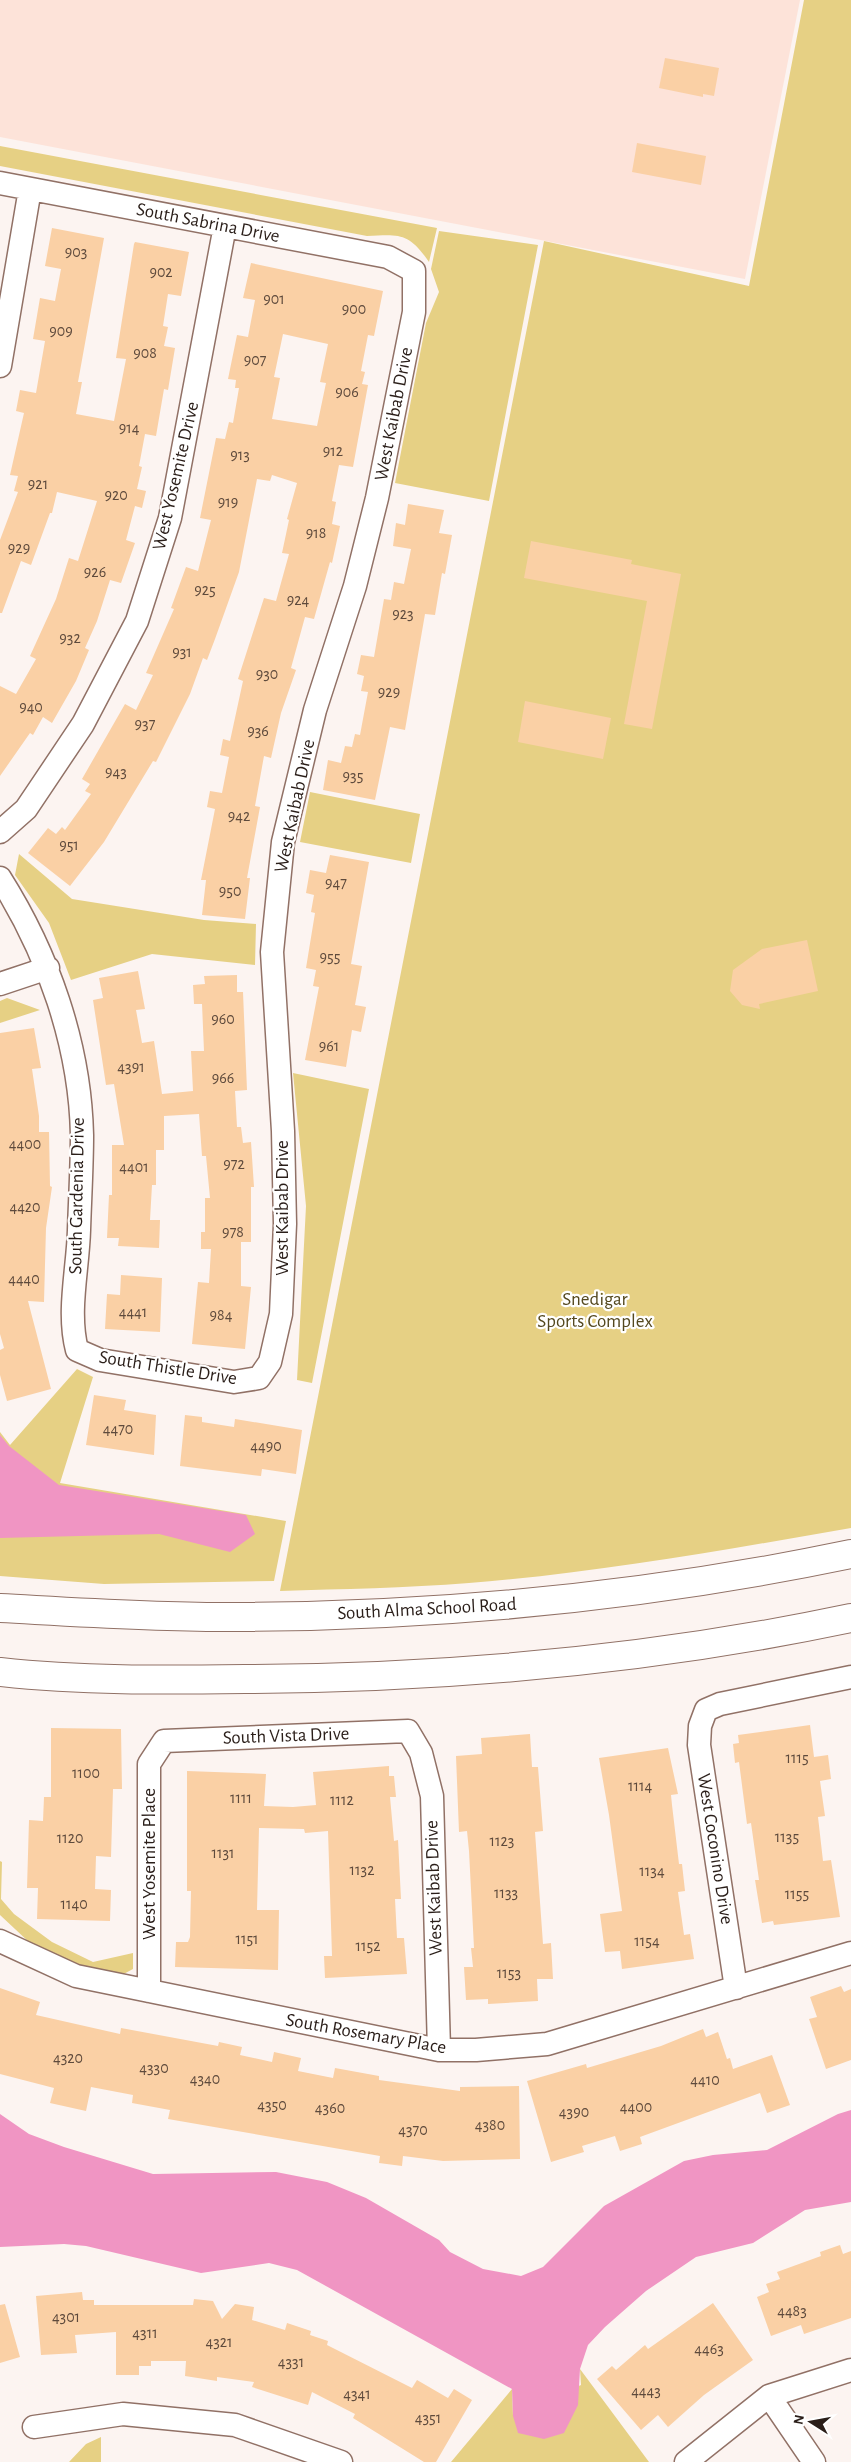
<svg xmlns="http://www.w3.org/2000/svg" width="851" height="2462" viewBox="0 0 851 2462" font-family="'Alegreya Sans',sans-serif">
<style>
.built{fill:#fde3d9}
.green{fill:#e6d084}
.water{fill:#f095c3}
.building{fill:#fad0a5;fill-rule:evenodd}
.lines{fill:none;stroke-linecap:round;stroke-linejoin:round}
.minor-casing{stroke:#917166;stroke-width:25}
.major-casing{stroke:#917166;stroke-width:30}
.minor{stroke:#fff;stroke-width:22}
.major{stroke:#fff;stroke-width:28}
.labels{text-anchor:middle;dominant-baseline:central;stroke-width:4.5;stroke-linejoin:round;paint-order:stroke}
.number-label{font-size:16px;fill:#5e4a3c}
.street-label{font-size:19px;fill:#2a1e19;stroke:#fff}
.park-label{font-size:19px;fill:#54481f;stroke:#fff}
</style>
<rect width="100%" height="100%" fill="#fcf4f1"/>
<path class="built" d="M0,0H800L745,279L0,137Z"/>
<path class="green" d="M804,0H851V1528C724,1550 597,1573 469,1583C406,1588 342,1589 280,1591L544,241L749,286Z
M0,146L437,228L429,262C409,233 401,234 367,236L0,166Z
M439,231L538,245L489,501L395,483L426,323L439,292L431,269Z
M310,792L420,814L411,863L300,842Z
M19,854L72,899L204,920L256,924L255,965L152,954L71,980L49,923L15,875Z
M7,998L40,1010L0,1023V1001Z
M293,1073L369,1089L312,1383L297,1380L306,1206Z
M77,1369L93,1377L60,1483L286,1521L274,1581L104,1584L0,1576V1432L10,1445Z
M0,1861L2,1862L1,1899L14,1914L52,1942L93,1962L133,1953V1969L118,1977L82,1969L30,1943L0,1915Z
M580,2369L649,2462H451L512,2389L513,2416L581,2385Z
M101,2437V2462H69L86,2444Z"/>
<path class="water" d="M0,1435L9,1446L59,1485L246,1515L255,1534L230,1552L159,1534L0,1538Z
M851,2110V2202L805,2210L753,2243L696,2257L646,2291L605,2327L588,2345L580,2369L578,2405L564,2433L544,2439L518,2433L513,2416L512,2389L297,2270L269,2263L201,2273L86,2246L64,2244L0,2247V2114L29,2134L64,2147L153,2174L276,2172L327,2182L366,2198L439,2240L450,2252L483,2269L521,2276L543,2267L604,2206L684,2161L713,2155L767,2150L838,2114Z"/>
<path class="building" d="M665,58L719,68L714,96L703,94V97L659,88Z
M637,143L706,156L701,185L632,172Z
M52,228L104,238L78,382H82L76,414L114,421L126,359L116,358L134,244L135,242L189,252L181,296L168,294L163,326L168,327L164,346L175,348L168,390L164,389L156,436L145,434L139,466L142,467L137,489L146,491L142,508L135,506L126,540L135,543L121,583L110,580L97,621L85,648L89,650L76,681L52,723L43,717L33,735L30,733L0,776V686L16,694L36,659L30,656L56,599L69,558L78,561L97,501L57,492L52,513H50L31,565L21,561L2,613H0V540L18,492L14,491L18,476L10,475L24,413L16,411L20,390L36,393L45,341L33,339L40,298L55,301L61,269L45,266Z
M251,263L383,291L374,336L368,335L361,371L365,372L362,384L368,385L353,467L339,465L332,501L336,502L332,524L340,526L332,563L330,562L314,619L305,617L291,668L296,670L281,713L271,758L264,756L255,806L260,807L247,878H250L245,919L202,915L206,880H201L215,809L207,807L210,791L222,793L229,757L220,755L223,739L230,741L243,681L238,679L264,598L276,601L289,554L282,553L289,520L287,519L297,483L272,475L270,481L257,479L239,572L215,639L207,660L203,658L190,694L156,762L153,761L104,842L70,886L28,853L48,828L56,834L62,827L65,830L91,794L85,791L90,784L82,779L125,704L136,710L153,675L146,673L174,609L171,608L186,567L198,571L211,520L200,518L216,438L225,439L229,422L233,423L239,388H235L236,380L228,379L237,335L248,337L255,300L243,298ZM283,334L328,344L320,382L326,383L317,426L272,419L280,378L274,377Z
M408,504L444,510L439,533L452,535L445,574L442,573L435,615L425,614L405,730L390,727L375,800L323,790L328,760L341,763L345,746L352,747L355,734L360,735L368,692L361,691L364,676L357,674L361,655L374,657L384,599L391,600L394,582L404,584L411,549L393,546L396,523L405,525Z
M531,541L632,560L631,564L681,574L652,729L624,724L647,601L524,578Z
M525,701L611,718L603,759L518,742Z
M330,855L369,862L351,964L362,966L355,1005L366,1007L361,1032L352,1030L346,1067L305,1060L319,987L313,986L316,970L306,968L315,913L311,912L314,895L306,893L310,870L326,873Z
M807,940L818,991L759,1004L760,1009L742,1005L730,991L733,970L762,949Z
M138,971L145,1009L136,1010L142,1043L154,1041L162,1094L193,1091L191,1051H204L202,1004H194L193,985L205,984L204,976L237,975V992H243L247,1090L235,1091L237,1127H241L243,1143L251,1142L254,1187H251V1242H241V1286L251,1287L245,1349L192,1344L198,1282L209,1283L211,1249H201V1232H205V1198H210L206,1156H202L199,1114L164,1116V1150H156V1185H152L150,1220H160L159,1248L118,1246L119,1238H107L109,1195H112V1145H124L114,1084L106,1085L93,1000L103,998L99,978Z
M34,1028L41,1068L32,1069L39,1116V1132H49L50,1186L52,1187L46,1228L44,1302L28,1301L51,1389L7,1401L0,1375V1350L4,1348L0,1334V1033Z
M121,1275L162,1278L160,1332L105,1329L107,1294L120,1295Z
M94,1395L126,1400L124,1410L156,1415L154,1455L86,1445Z
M185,1415L202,1417V1422L234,1427L235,1419L302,1430L296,1474L262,1469L261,1476L180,1466Z
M810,1725L814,1757L828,1755L831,1779L820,1781L825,1816L818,1817L823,1861L831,1860L840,1917L774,1925L773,1921L762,1923L755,1880H759L751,1823L747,1824L739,1762L735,1763L733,1744L739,1743L738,1735Z
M51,1728L121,1729L122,1789H113L111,1857L96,1856L95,1889L111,1890L110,1921L37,1919L38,1888H27L29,1820L43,1821L44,1797H51Z
M530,1734L532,1767H538L542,1818L543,1831L535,1832L543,1944L551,1943L553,1979H537L538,2001L488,2004V1999L466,2000L464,1967H473L471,1948H474L469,1851L467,1831L459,1832L456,1756L482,1754L481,1738Z
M668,1748L678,1794L671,1795L672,1805L679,1864H682L685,1891L678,1892L684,1935L690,1934L694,1959L622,1969L620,1951L605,1952L600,1914L622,1911L609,1815L599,1758Z
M389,1766V1776H394L396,1797H390L394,1841L398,1840L401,1899H395L397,1938H404L407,1974L325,1978L324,1956H332L328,1831L305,1833L304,1829L259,1828L257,1910H279L278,1970L175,1967L176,1942H188L190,1937L191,1891H187V1771L266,1774L264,1806L293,1807L316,1805L313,1772Z
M841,1986L844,1992L851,1989V2060L826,2069L809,2019L817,2017L810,1997Z
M0,1988L40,2002L36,2015L120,2034L121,2028L218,2046L219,2042L242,2047L240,2055L272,2062L274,2052L301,2058L298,2071L333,2078L335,2068L379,2076V2080L460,2091V2087L519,2086L520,2159L443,2161L403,2156L402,2166L379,2163L380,2156L168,2119L170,2110L132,2103L133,2095L91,2087L86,2111L50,2103L54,2088L0,2074Z
M703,2029L706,2037L718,2032L727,2059L730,2058L733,2069L772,2055L790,2105L767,2113L760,2093L640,2137L642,2144L620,2151L615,2136L582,2146L584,2152L551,2162L527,2081L586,2064L587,2068L661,2046Z
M840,2245L843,2254L851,2251V2318L804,2334L801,2325L771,2336L757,2297L769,2292L766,2284L780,2279L777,2272L821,2256L820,2252Z
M82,2292L83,2300H94V2305H193L194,2299L213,2301L222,2319L235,2304L254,2307L252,2320L285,2330L287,2323L311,2331L310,2335L328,2341L327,2345L412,2388L417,2380L448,2398L454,2389L472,2400L436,2462H424L353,2418L355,2414L312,2392L308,2405L252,2387L254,2382L217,2377V2381L185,2376L186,2361H151V2366H139V2375H116V2332L75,2335L77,2353L41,2355L36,2296Z
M713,2303L753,2360L704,2395L668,2427L658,2415L641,2430L597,2379L612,2366L616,2370L645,2345L648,2349Z
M5,2304L20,2357L0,2363V2305Z"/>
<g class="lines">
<g class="minor-casing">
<path id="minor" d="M0,183L388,257L414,271V312L377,498L355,586L315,710L283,842L272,952L283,1131L285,1224L281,1314L270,1362L259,1378L234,1382L100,1360L77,1350C67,1312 78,1269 79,1230C80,1198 82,1166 82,1135C80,1044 48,954 0,878
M0,366L30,189
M0,832L26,809L83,724L137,621L170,518L225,226
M0,984L48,968
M0,1941L76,1976L439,2050H476L547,2044L851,1953
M736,1988L699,1745L700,1726L706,1710L720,1704L851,1677
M149,1991V1764L164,1741L408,1731L421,1753L432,1796L439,2050
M769,2396L814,2462
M34,2427L123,2414L235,2425L341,2462
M686,2462L769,2396L851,2370"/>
</g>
<g class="major-casing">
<path id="major" d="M0,1608C74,1612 149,1617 223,1617C434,1617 645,1597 851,1554
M0,1672C81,1681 164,1680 245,1679C448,1678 652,1660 851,1618"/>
</g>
<use href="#minor" class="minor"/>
<use href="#major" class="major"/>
</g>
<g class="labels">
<g class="number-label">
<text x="76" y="252">903</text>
<text x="161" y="272">902</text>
<text x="274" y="299">901</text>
<text x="354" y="309">900</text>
<text x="61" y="331">909</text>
<text x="145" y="353">908</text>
<text x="255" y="360">907</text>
<text x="347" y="392">906</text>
<text x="129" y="428">914</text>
<text x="333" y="451">912</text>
<text x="240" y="455">913</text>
<text x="38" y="484">921</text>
<text x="116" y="495">920</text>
<text x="228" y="502">919</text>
<text x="316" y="533">918</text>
<text x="19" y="548">929</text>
<text x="95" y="572">926</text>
<text x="205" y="590">925</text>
<text x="298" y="600">924</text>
<text x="403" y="614">923</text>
<text x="70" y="638">932</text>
<text x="182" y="652">931</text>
<text x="267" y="674">930</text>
<text x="389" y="692">929</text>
<text x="31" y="707">940</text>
<text x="145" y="724">937</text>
<text x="258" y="731">936</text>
<text x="116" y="772">943</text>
<text x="353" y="776">935</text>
<text x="239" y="816">942</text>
<text x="69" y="845">951</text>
<text x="336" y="883">947</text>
<text x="230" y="891">950</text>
<text x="330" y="957">955</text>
<text x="223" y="1019">960</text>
<text x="329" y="1046">961</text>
<text x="131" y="1067">4391</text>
<text x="223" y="1078">966</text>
<text x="25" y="1144">4400</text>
<text x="234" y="1164">972</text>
<text x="134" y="1167">4401</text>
<text x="25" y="1207">4420</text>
<text x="233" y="1232">978</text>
<text x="24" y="1279">4440</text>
<text x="133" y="1312">4441</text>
<text x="221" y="1315">984</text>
<text x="118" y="1429">4470</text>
<text x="266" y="1446">4490</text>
<text x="797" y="1758">1115</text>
<text x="86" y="1773">1100</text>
<text x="640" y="1786">1114</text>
<text x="241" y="1798">1111</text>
<text x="342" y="1800">1112</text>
<text x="787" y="1837">1135</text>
<text x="70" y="1838">1120</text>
<text x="502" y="1841">1123</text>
<text x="223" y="1853">1131</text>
<text x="362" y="1870">1132</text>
<text x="652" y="1871">1134</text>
<text x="506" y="1893">1133</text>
<text x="797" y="1894">1155</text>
<text x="74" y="1904">1140</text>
<text x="247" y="1939">1151</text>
<text x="647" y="1941">1154</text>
<text x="368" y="1946">1152</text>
<text x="509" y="1973">1153</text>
<text x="68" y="2058">4320</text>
<text x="154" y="2068">4330</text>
<text x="205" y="2079">4340</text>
<text x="705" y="2080">4410</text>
<text x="272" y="2105">4350</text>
<text x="636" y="2107">4400</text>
<text x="330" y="2108">4360</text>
<text x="574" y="2112">4390</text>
<text x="490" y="2125">4380</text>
<text x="413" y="2130">4370</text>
<text x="792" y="2311">4483</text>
<text x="66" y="2317">4301</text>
<text x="145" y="2333">4311</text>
<text x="219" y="2342">4321</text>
<text x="709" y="2349">4463</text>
<text x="291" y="2362">4331</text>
<text x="646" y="2391">4443</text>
<text x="357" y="2394">4341</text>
<text x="428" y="2418">4351</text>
</g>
<g class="street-label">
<text transform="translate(208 223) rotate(11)">South Sabrina Drive</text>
<text transform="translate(394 414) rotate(-79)">West Kaibab Drive</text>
<text transform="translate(176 476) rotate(-77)">West Yosemite Drive</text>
<text transform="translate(295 806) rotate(-78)">West Kaibab Drive</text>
<text transform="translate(77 1196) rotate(-89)">South Gardenia Drive</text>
<text transform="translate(282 1208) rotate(-90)">West Kaibab Drive</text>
<text transform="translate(168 1368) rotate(9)">South Thistle Drive</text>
<text transform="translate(427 1609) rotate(-3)">South Alma School Road</text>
<text transform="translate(286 1736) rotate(-2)">South Vista Drive</text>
<text transform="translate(715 1849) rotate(81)">West Coconino Drive</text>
<text transform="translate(149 1864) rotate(-90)">West Yosemite Place</text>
<text transform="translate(434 1888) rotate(-92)">West Kaibab Drive</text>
<text transform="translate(366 2034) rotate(10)">South Rosemary Place</text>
</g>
<g class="park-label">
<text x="595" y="1299">Snedigar<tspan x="595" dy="22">Sports Complex</tspan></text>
</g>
</g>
<g transform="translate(811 2422) rotate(281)" stroke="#ffffff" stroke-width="4" paint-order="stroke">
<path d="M0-4L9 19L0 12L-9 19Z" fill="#2a1e19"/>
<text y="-8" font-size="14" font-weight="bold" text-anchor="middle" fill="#2a1e19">N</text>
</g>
</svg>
